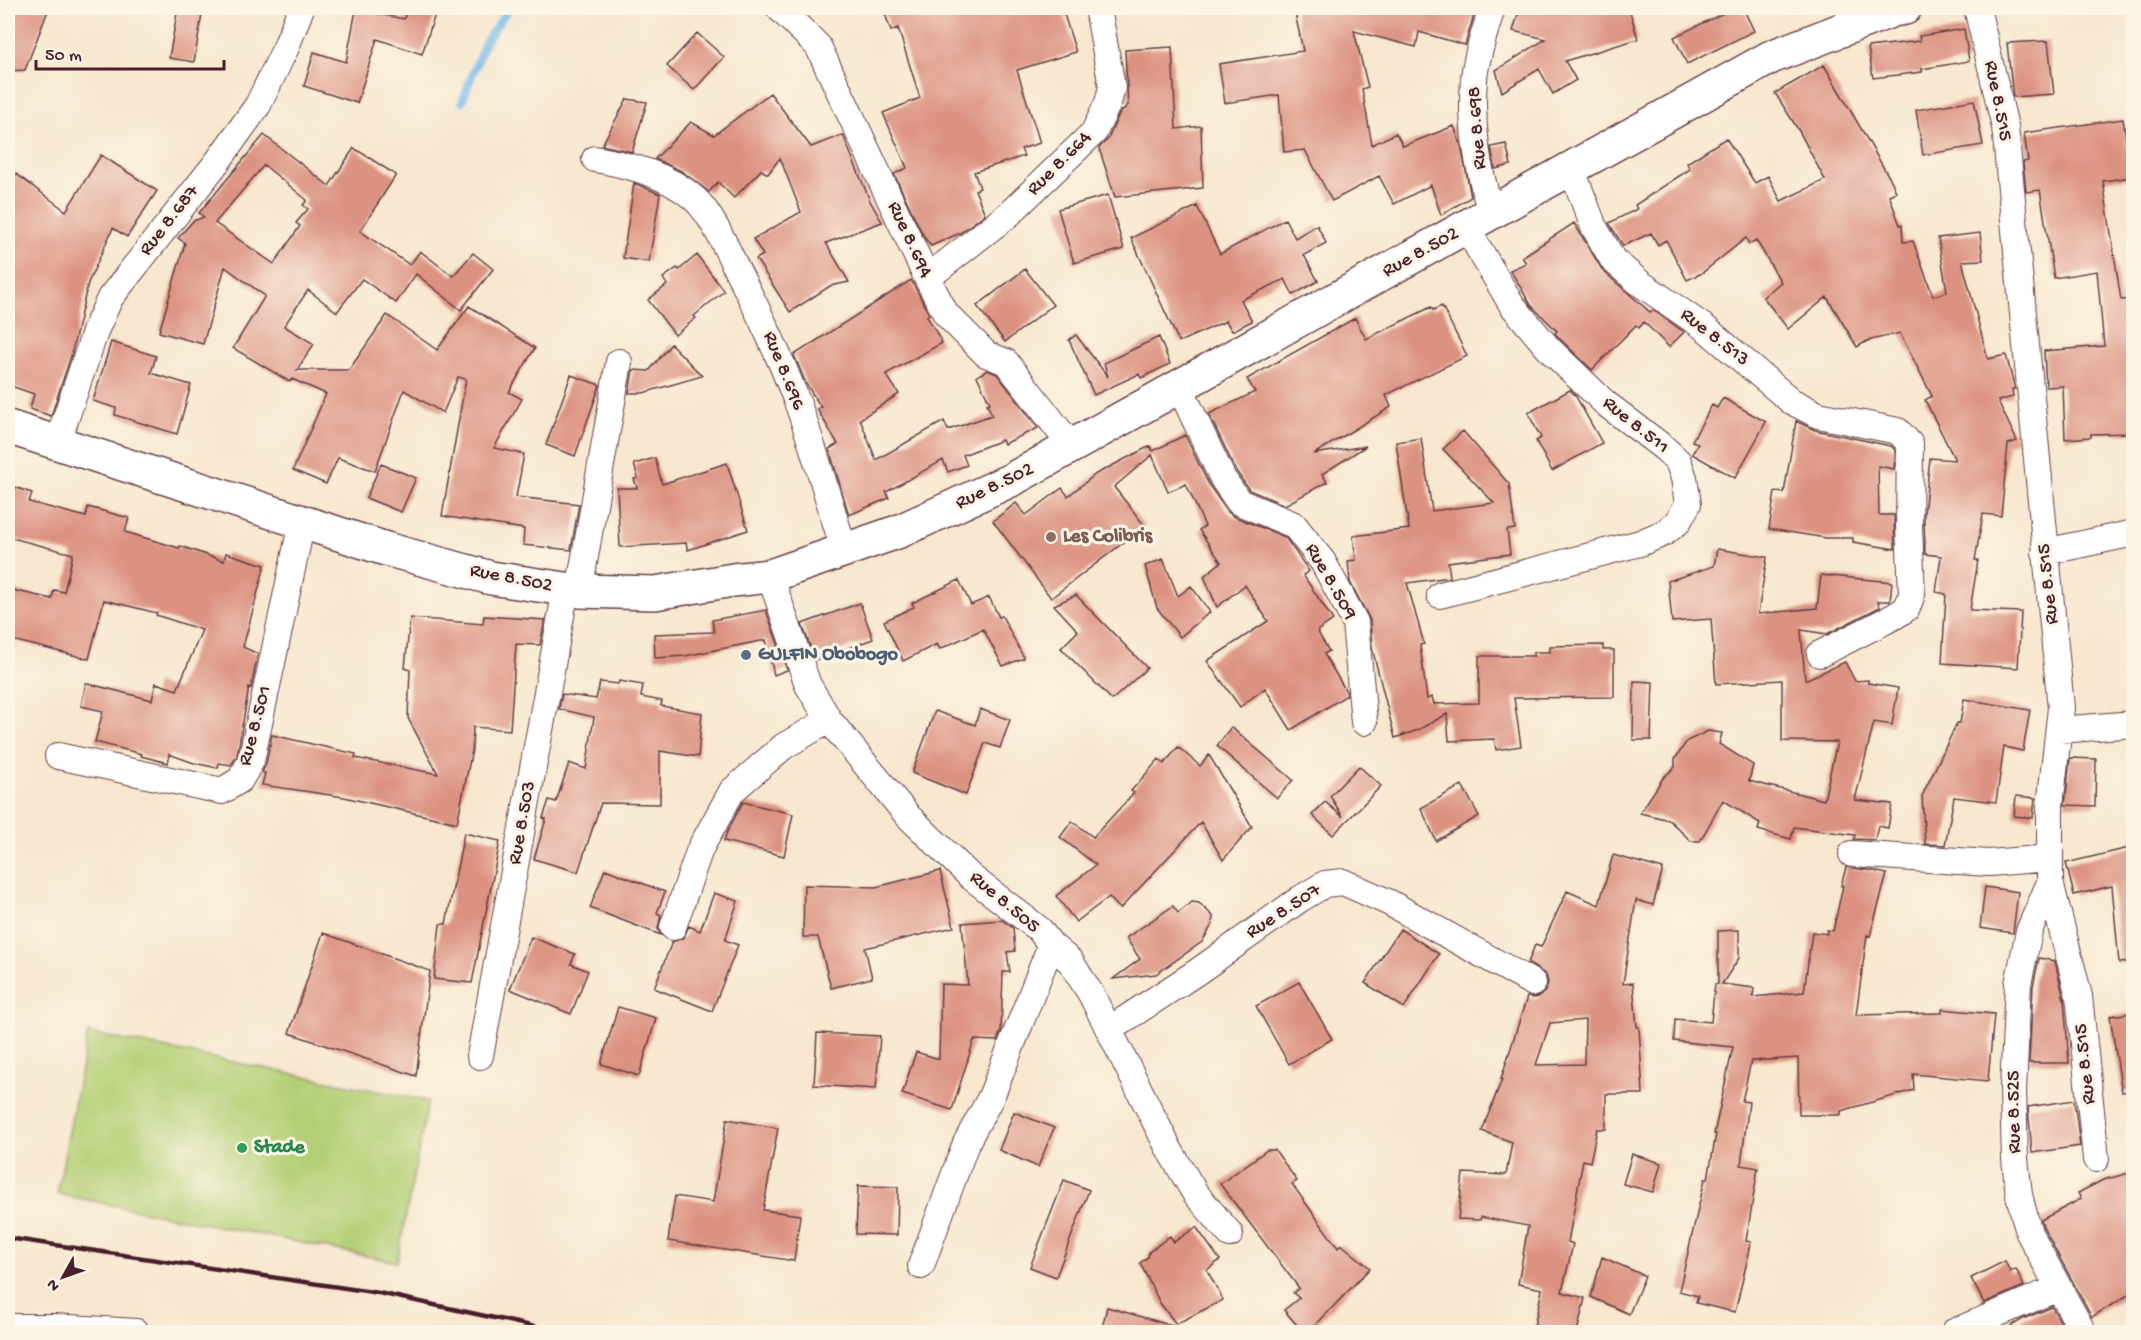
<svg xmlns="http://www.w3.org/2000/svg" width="2141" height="1340" viewBox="0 0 2141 1340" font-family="'Gochi Hand',sans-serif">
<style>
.green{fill:#b3cf75;stroke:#7e7750;stroke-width:1.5}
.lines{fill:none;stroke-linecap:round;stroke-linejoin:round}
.stream{stroke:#77baed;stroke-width:8}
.building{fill:#dc9281;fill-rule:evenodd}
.minor-casing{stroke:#643d43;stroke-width:28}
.secondary-casing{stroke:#643d43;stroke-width:36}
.minor{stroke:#fff;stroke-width:26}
.secondary{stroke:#fff;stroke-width:33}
.rail{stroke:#4a1f2b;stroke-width:4.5}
.education-dot{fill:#8d6e63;stroke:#fcf5e5;stroke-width:2}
.service-dot{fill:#5c6f8a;stroke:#fcf5e5;stroke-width:2}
.leisure-dot{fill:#2e9e5b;stroke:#fcf5e5;stroke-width:2}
.labels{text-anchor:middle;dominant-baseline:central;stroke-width:6;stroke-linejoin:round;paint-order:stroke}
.street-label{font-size:20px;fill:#4a1f2b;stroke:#fcf5e5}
.education-label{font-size:20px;font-weight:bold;fill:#785e54;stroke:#fcf5e5;text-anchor:start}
.service-label{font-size:20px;font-weight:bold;fill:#4e5e75;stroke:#fcf5e5;text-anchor:start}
.leisure-label{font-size:20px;font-weight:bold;fill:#27864d;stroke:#fcf5e5;text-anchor:start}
</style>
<rect width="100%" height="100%" fill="#fcf5e5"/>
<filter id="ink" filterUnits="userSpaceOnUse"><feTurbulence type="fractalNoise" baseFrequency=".0167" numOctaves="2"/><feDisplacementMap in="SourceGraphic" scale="12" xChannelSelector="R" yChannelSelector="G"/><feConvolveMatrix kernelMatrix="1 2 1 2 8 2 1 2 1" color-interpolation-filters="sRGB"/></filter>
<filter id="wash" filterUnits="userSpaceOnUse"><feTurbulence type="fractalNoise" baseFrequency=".008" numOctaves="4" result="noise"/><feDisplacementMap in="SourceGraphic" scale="24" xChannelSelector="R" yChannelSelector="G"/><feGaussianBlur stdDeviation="1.35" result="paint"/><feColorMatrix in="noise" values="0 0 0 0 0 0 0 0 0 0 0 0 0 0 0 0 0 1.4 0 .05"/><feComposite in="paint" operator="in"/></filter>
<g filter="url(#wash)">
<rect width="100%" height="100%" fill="#f7e7ce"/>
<path class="green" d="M88,1033L428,1101L397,1262L57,1194Z"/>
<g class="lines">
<path class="stream" d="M462,102L485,42L509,8"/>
</g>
<g id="blocks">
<path class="building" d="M8,8H49L25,70L8,71Z
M178,8H203L194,62L169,58Z
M408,8H437L422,54L377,39L357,103L304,86L314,52L346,62L356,10L404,19Z
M883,8H1062L1076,52L1017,70L1040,143L1021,149L1024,156L974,172L980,188L975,190L985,214L960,233L931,246L924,237L894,174L907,168L883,113L920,98L898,28L891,31Z
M1294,8H1476L1465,45L1419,32L1416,47L1354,31L1368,87L1362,89L1372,145L1396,133L1403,146L1454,126L1461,145L1471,197L1441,215L1431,185L1394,204L1379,176L1332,201L1305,150L1284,152L1279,95L1225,103L1219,64L1303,51Z
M1520,8H1629L1638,39L1565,61L1576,80L1553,94L1539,69L1502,92L1496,70L1546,39L1513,31Z
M1734,8H1743L1754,31L1687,64L1674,37Z
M1964,29L1969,61L1922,69V72L1873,78L1868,47L1920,41L1919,36Z
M697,33L724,57L694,90L667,66Z
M2048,41L2054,94L2013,97L2007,43Z
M1172,47L1176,129L1201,126L1203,188L1115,197L1099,148L1108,139L1119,114L1128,105L1125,50Z
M1824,65L1892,182L1896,192L1889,195L1900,225H1902L1903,242L1913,241L1933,296L1947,292L1938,238L1980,233L1983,260L1962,261L1988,359L2006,355L2015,389H2012L2013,397L1998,401L2017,441L2008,444L2001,516L1983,514L1975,560H1978L1970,610L2021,612L2018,668L1942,663L1946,594L1936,592L1941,556L1925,554L1924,514L1930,458L1955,460L1925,400L1932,396L1900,333L1867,341L1857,347L1827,297L1788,329L1763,297L1781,282L1756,240L1749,244L1746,238L1702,273L1687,280L1666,240L1658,245L1651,233L1623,246L1609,223L1637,209L1635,205L1690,169L1687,163L1726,138L1755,183L1768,176L1781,201L1825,180L1799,131L1775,93Z
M770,93L811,147L843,135L870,201L882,222L826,243L849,282L830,286L790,312L756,259L763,255L753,239L801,212L780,158L768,174L761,170L734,198L718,182L709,192L681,171L655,159L691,122L714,135Z
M627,99L647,102L632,152L602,145Z
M1974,100L1983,145L1923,155L1916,110Z
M2123,119L2132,177L2103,181L2121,300L2133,299V433L2091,434V437L2065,439L2063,386L2046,387L2044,351L2104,346L2097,271L2054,278L2040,190L2026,192L2023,162L2028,161L2024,133Z
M264,135L329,186L354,148L396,175L360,231L410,265L420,251L453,276L473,253L493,269L461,310L416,274L396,303L362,279L337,312L308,290L284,326L314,344L297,370H349L387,315L437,350L469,306L535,348L509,392L522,399L494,448L524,454L516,497L579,504L571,550L523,545L524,529L442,516L466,379L458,377L443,413L404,390L375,471L338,458L326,484L293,470L326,394L292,379L290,382L233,348L265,296L225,267L203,344L159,332L185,243L178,238L193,221L204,217L199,213ZM264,165L307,200L303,205L308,209L296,223L300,226L274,264L215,223Z
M1506,144L1511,165L1495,169L1491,147Z
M101,155L157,191L127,237L113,228L88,283L71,356L51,416L30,409L34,394L8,385V168L66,211Z
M634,183L660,194L649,262L623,258Z
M1108,195L1124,249L1074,263L1058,209Z
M1197,206L1220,254L1285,219L1295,238L1317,225L1326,243L1304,255L1318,281L1293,295L1285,279L1241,300L1252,321L1232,331L1226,321L1179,342L1131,238Z
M1574,223L1603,271L1650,312L1653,310L1684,332L1669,347L1644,322L1639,328L1636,325L1592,370L1560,339L1555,333L1557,331L1531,305L1510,270L1526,263L1522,257Z
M697,255L724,291L694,316L696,318L675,335L648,300L667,285L663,278L677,268L679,270Z
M1025,269L1053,305L1005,342L977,306Z
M911,280L929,314L927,316L942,343L886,374L899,394L860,419L876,460L944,421L948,430L992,415L987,404L990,403L977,376L987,370L997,374L1038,428L1004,444L1002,440L963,455L967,465L948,472L943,460L886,492L889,498L849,515L829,449L838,444L817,409L821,407L806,384L794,355Z
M1442,306L1467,356L1386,395L1391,407L1314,454L1366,446L1322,474L1327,482L1285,505L1249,490L1236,471L1209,414L1255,392L1247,379L1355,318L1366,339L1431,307L1433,310Z
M1076,335L1108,377L1104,363L1159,337L1170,364L1141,378L1139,374L1094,395L1069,340Z
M111,342L156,356L151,373L191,385L177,434L115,415L116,408L93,401Z
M671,344L702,376L643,393H629L633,370L649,371Z
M571,375L600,385L575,456L546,445Z
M1570,390L1575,395L1602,443L1552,471L1536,441L1541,438L1528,413Z
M1723,398L1766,422L1735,478L1692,454L1698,444L1692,441L1712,405L1717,408Z
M1796,421L1815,430L1891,446L1895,450L1894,469L1878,466L1879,515H1894L1895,549L1853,542V538H1826L1769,529L1775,492L1784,493Z
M1463,431L1509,484L1515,529L1507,530L1510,554L1448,562L1450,577L1407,583L1424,644L1420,645L1427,699L1432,697L1434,704L1479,703V656H1534V652H1550V646L1603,645V650H1614V697L1514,698L1521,746L1496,750L1494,739L1449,741L1447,714L1418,730L1395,738L1372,648L1370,620L1350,582L1348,561L1356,560L1353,536L1409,529L1396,442L1421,438L1432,511L1494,503L1443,449Z
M1185,435L1209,485L1227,511L1233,516L1285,537L1309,571L1303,575L1333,620L1317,631L1329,651L1324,654L1346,691L1347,695L1291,730L1265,688L1240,707L1207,661L1268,621L1245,585L1217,607L1204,576L1221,562L1199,530L1205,526L1186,484L1168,492L1152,455L1114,487L1145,526L1051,598L993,521L1016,503L1026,515L1062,488L1068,496L1096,474L1150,446L1153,451Z
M655,458L662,484L727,463L748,530L688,550L686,543L620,547L617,488H637L634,479L638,478L634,464Z
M381,464L416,478L401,512L366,498Z
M8,485L32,493L29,502L86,517L88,507L129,518L125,532L179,548L180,546L224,561L226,553L265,565L243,647L258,654L251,688L249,687L237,756L231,765L219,763L218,768L194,763L169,754L168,763L141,756L142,754L95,742L103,711L81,706L86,683L152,700L156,683L177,690L202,630L156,615L157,613L104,600L89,659L8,639V589L52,599L54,590L64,592L73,554L8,537Z
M1717,549L1767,557L1758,614L1817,608L1821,575L1892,582L1890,601H1878L1880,607L1827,634L1801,630L1805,680L1845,662L1855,681L1868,680V683L1898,688L1892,725L1874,722L1855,800L1892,804L1888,828L1878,826L1875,840L1854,839L1855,835L1794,827L1791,839L1758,830L1760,823L1723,800L1700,841H1691L1669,820L1640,813L1663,778L1675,767V759L1687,741L1708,731L1722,733L1719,744L1753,765L1749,781L1824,800L1837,742L1782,741V680L1716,684L1711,619L1672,622L1668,581L1714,566Z
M1163,559L1178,596L1191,586L1210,612L1180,637L1157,608L1145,566Z
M959,580L971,605L989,597L999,617L1002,616L1024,658L1003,666L983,629L940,649L937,644L903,661L884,621L914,607L912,603Z
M1076,595L1147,668L1112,700L1061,648L1078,631L1054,605Z
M860,603L873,639L815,660L802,624Z
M766,610L787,670L774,675L766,640L685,656L655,658L654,634L714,632L712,620Z
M484,616L545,620L540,645L516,644L510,730L473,727L472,750L457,823L344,797L262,785L265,773L262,772L266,764L272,735L356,754L355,758L438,774L408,718L410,670L405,668L410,618L483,624Z
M619,681L643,685L641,697L662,701L661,706L702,713L698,757L660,751V804L601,803L578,872L534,859L546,819L543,818L549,800L556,802L569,763L586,769L594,717L559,709L562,694L596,699L600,682L618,684Z
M1634,681L1653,682L1651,740H1633Z
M1964,699L2030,710L2023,751L2004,747L1996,802L1954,797L1945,845L1925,844L1922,796L1957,723H1960Z
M980,709L1010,720L1000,748L985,743L966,795L912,773L935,711L975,725Z
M1231,727L1293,780L1277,798L1217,746Z
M1178,747L1200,766L1209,755L1252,827L1223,860L1201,822L1120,909L1109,897L1076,922L1056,896L1096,865L1060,837L1072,821L1093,837L1134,793L1131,791L1159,759L1164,764Z
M2070,758L2096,759L2095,806L2065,805Z
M1359,766L1381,786L1333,835L1312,815L1325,802L1343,817L1330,796Z
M1462,785L1479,816L1436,841L1421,808Z
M2016,796L2035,798L2033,818L2014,816Z
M743,802L793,814L784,856L724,841L727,832Z
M464,833L500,841L472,983L434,979L440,924H446Z
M2133,847V962L2119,963L2112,886L2074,895L2066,863Z
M1613,855L1663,869L1653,905L1636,900L1623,984L1633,983L1637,1027H1639L1643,1094H1606V1129H1597L1590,1162L1583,1160L1568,1242L1573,1244L1562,1292L1585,1298L1577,1332H1533L1542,1289L1518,1284L1528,1226L1481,1217L1480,1220L1458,1219L1463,1173L1506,1175L1512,1142L1482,1131L1502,1079H1501L1527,997L1534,998L1540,996L1546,990L1548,982L1546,975L1528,963L1535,945L1541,947L1567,891L1599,905ZM1585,1020L1584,1064L1536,1065L1550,1023Z
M1846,867L1874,871L1887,874L1870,936L1867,935L1856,1015L1942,1013V1009L1994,1014L1988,1081L1913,1074L1914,1090L1841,1111V1115H1799L1798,1058L1751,1061L1742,1101L1749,1102L1741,1165L1758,1168L1746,1241L1751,1242L1749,1253L1735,1312L1696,1303L1698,1296L1679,1291L1705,1179H1708L1716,1134H1714L1733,1047L1674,1041L1675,1019L1711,1022L1715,984H1718V931L1739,930V958L1722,984L1754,988L1753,997L1804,992L1812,932L1827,934V930L1833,931L1843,886H1841Z
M605,869L665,892L657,913L661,915L658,929L661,935L590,908Z
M940,871L954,927L865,948L872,978L831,988L818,937H803L804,885L876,887Z
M1985,887L2018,892L2013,933L1980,928Z
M714,893L738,901L725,940L738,945L712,1011L654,988L672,942L683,938L689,926L700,931Z
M1192,902L1199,903L1213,916L1212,925L1202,942L1156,974L1113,979L1140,959L1126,938L1173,906L1178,913Z
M1002,920L1013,928L1015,951L1007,952L1010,972H1003L1001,1031L997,1041L974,1040L952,1110L902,1094L916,1052L939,1059L941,984L968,985L962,923Z
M1400,929L1439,954L1404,1008L1365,983Z
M323,933L430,971L416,1076L289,1033Z
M531,937L575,954L571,964L588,971L571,1014L510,989Z
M2039,958L2055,961L2064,999L2069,1063H2029L2033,986Z
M1299,982L1332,1039L1289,1064L1256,1006Z
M618,1007L656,1018L639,1076L601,1064Z
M2133,1013V1091L2122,1092L2110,1016Z
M817,1033L880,1036L876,1089L814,1085Z
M2074,1100L2080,1146L2032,1153L2028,1107Z
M1014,1112L1054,1128L1038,1167L999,1150Z
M727,1119L778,1128L763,1210L800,1215L794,1261L668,1241L675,1196L713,1202Z
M1267,1150H1275L1297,1181L1292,1184L1338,1248L1341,1244L1370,1268L1309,1332H1303L1284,1310L1299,1298L1293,1293L1299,1288L1220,1184Z
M1632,1154L1661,1163L1653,1192L1623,1184Z
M2133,1172V1292L2092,1317L2043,1227L2041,1220L2081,1199L2078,1193L2103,1180Z
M1064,1180L1089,1190L1056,1277L1030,1267Z
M858,1186L898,1187L897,1235L856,1234Z
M1196,1227L1220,1260L1207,1270L1223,1300L1176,1324L1160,1303L1140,1263L1148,1257L1149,1252L1170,1236L1174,1242Z
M1602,1257L1645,1276L1629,1314L1591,1297Z
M2005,1261L2010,1272L2016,1269L2024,1286L1984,1303L1971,1278Z
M1107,1307L1177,1327L1176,1332H1101Z
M2052,1307L2066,1332H2001L2023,1319Z"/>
</g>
</g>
<g filter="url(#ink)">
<use href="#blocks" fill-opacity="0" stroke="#643d43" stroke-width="1.5"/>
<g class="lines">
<g class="minor-casing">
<path id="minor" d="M779,8L818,46L927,278L946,314L986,354L1006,362L1073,448
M1977,8L2005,127L2061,708L2050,806V882L2079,996L2096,1159
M595,159C630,165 668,175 695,199C712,215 727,249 737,270C759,312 779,355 796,399C815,449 828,501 845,552
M1571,168L1594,227L1613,260L1640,283L1705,328L1791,401L1818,415L1898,431L1910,444L1909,526L1912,594L1907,608L1895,616L1820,654
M1491,213C1478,169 1470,126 1474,80C1475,59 1486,29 1492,8
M927,278L1009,214L1094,132L1108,103L1112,87L1098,8
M1180,388L1223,479L1239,502L1294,525L1323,562L1355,622L1364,722
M57,444L96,329L110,298L218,161L258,105L287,45L301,8
M2045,552L2134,533
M770,576L808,685L829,720L908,816L971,877L1039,929L1051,945L991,1097L966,1143L921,1266
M579,591L619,362
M1440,595L1640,543L1664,533L1678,522L1688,504L1684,478L1678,461L1664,448L1605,403L1549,349L1512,305L1466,227
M2059,730L2134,724
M58,756L222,791L240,780L251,761L302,522
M1852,854L1989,863L2050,858
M2050,882L2029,931L2018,984L2013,1090L2015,1159L2019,1195L2029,1233L2083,1332
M673,927L700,849L732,791L784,746L829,720
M1051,945L1070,961L1091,994L1170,1151L1195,1193L1230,1234
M1110,1029L1197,972L1300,899L1325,884L1343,882L1390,903L1533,983
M480,1056L566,589
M8,1327H54L136,1332
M1954,1332L2058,1288"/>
</g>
<g class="secondary-casing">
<path id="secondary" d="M8,427L386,549L491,578L579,591L655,593L733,580L770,576L900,531L1011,480L1771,57L1893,10L1905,8"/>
</g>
<use href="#minor" class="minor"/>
<use href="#secondary" class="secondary"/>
<path class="rail" d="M8,1238L379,1293L559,1332"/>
</g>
</g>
<circle class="education-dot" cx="1051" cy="537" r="6"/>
<circle class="service-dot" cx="746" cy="655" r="6"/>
<circle class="leisure-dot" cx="242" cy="1148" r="6"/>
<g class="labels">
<g class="street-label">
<text transform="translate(1997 101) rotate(79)">Rue 8.515</text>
<text transform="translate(1478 128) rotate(-94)">Rue 8.698</text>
<text transform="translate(1060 164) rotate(-45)">Rue 8.664</text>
<text transform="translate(170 221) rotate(-52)">Rue 8.687</text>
<text transform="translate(909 240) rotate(65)">Rue 8.694</text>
<text transform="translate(1421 253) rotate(-29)">Rue 8.502</text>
<text transform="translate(1714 338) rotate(38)">Rue 8.513</text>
<text transform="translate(783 371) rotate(68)">Rue 8.696</text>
<text transform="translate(1635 426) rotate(39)">Rue 8.511</text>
<text transform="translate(995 487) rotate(-26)">Rue 8.502</text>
<text transform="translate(511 579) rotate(11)">Rue 8.502</text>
<text transform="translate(1330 582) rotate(60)">Rue 8.509</text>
<text transform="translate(2049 584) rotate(-96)">Rue 8.515</text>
<text transform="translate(256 726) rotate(-75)">Rue 8.501</text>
<text transform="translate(523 823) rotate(-80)">Rue 8.503</text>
<text transform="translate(1004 903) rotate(40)">Rue 8.505</text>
<text transform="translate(1284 912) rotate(-33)">Rue 8.507</text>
<text transform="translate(2086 1064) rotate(-96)">Rue 8.515</text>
<text transform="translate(2015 1112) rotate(-91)">Rue 8.525</text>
</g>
<g class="education-label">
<text x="1063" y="537">Les Colibris</text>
</g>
<g class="service-label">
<text x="758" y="655">GULFIN Obobogo</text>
</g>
<g class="leisure-label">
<text x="254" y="1148">Stade</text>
</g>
</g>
<rect width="2141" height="1340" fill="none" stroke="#fcf5e5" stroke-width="30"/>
<g transform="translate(63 1277) rotate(230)" stroke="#fcf5e5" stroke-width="4.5" paint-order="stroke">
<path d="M0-4.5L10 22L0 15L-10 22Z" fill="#4a1f2b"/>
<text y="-9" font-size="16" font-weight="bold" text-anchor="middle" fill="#4a1f2b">N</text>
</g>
<path d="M36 60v9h188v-9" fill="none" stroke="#4a1f2b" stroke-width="3"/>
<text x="45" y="60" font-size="18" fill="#4a1f2b" stroke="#fcf5e5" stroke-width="4.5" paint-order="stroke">50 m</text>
</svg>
